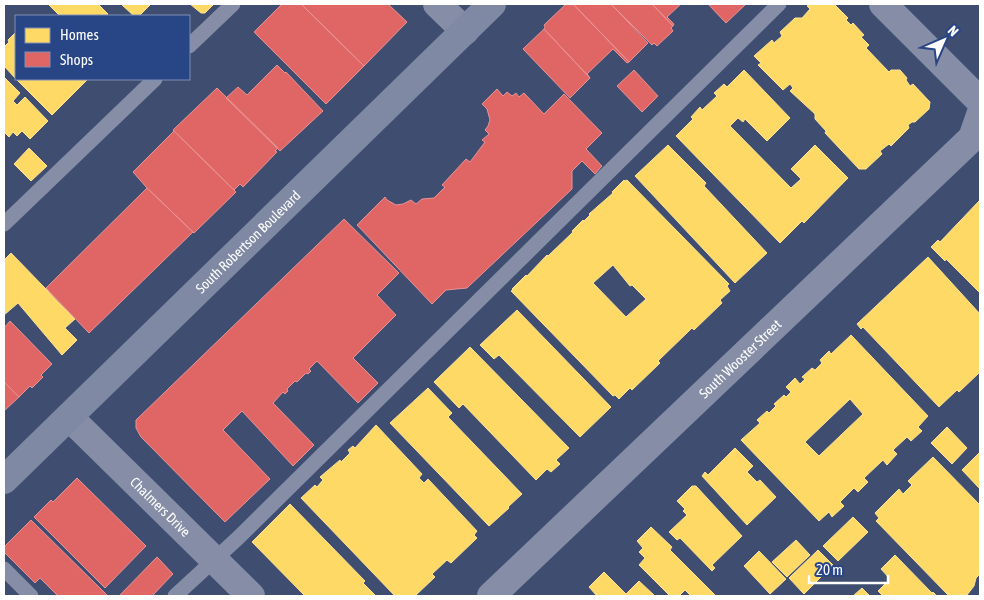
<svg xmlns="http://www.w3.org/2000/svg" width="984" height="600" viewBox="0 0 984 600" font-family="'Asap Condensed',sans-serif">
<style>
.homes{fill:#ffd966;stroke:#ffe494;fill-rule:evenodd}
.shops{fill:#e06666;stroke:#e99494}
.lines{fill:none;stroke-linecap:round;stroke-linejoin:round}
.service{stroke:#858ea6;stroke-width:15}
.minor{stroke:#858ea6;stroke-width:28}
.secondary{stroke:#7f89a3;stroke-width:28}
.labels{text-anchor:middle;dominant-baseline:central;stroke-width:5;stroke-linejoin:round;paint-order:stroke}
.street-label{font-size:14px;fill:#fff;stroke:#284586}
</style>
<rect width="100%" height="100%" fill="#3e4d70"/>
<path class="homes" d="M50,4H98L108,14L106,16H60L49,5Z
M121,4H151L139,16H134Z
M190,4H214L205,13H201Z
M810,4H834L848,18L846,20L851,25L853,23L864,35L861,37L869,45L866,48L889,72L891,70H900L907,78L906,80L910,86L913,84L930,102L929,109L915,122H912L908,125L909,128L891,146L889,144L880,151L882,154L866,169H859L825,133L826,131L815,119V114L790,91L793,88L790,84L783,90L758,65L761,63L754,56L772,40L774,43L782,36L780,32L795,18H802L810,9L807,6Z
M16,32V79L4,66V47L9,42L8,40Z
M744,70L790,118L767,141L745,119L743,122L738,118L730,126L791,188L801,179L791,169L815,145L848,178L804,223L802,221L780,243L676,136L693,119L691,117L700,107L702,110L717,96L714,93L724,84L727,87Z
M4,77L20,93L13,101L17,105L25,97L48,121L30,139L22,131L17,136L13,132L9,137L4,132Z
M16,79H88L52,115Z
M668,145L706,183L704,186L767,253L735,283L635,176Z
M29,148L47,166L31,181L14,164Z
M624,180L625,181L627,180L729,284L727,286L730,291L720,300L722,303L694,330L692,328L658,361L660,363L632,390L630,388L619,399L615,395L613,396L511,291L513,290L512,289L526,275L527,276L547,255L548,256L573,232L572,231L583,220L584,221L590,215L589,214L613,193L612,192ZM613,265L630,286L632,285L646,299L626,317L593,283Z
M980,200V293L946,259L945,261L931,247L938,240L940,242Z
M11,253L75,319L65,328L77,340L62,355L18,303L4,315V260Z
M928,257L980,314V372L959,392L957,390L939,407L863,327L861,329L857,324Z
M517,310L611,407L580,437L499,355L494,359L480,345Z
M851,335L928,416L918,427L922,431L911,441L907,437L893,450L897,454L887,465L883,460L864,478L868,482L858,492L854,488L840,502L844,506L832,517L829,512L819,521L741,440L760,423L757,420L767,411L769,413L776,406L774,404L784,395L786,397L791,392L786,387L795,378L800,384L805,379L802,377L812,368L815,370L822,363L820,360L829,351L831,354ZM850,399L863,414L819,456L805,442Z
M470,347L569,448L556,460L560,464L551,472L547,469L536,480L463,404L459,408L434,382Z
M428,388L452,413L448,417L522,494L508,507L509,508L489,526L390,423Z
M376,425L422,474L419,478L424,483L428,479L477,531L474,535L477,538L451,563L447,560L432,574L435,577L415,596H395L301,498L315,485L317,487L323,480L320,477L340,460L341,462L350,453L348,450L353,446L355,448Z
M947,427L967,448L952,464L931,443Z
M735,448L753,466L747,472L757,482L760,480L776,497L747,525L702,476L705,472L708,475Z
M980,452V489L962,470Z
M933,457L980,505V574L976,578L974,586L967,595L949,596L876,521L879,518L875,513L899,489L903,494L912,485L908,481Z
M692,486H696L742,536L712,565L715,568L712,571L680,538L677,540L669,532L687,515L683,511L685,509L677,501Z
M290,504L365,581L363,583L376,596H305L252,542Z
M853,517L868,532L838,561L823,546Z
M651,527L672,547L670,550L716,596H691L685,590L679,596H670L639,565L645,558L639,552L643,548L637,541Z
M796,540L810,555L787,577L772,562Z
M818,550L833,565L804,594L789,578Z
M759,551L786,579L770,594L744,566Z
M895,555L932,593L933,592L937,596H883L878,591L890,579L881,569Z
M604,572L626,594L639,581L655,596H597L589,587Z
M862,588L870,596H853Z"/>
<path class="shops" d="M282,4H301L364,66L326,104L254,32Z
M301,4H388L407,22L364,66Z
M566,4H573L629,62L627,63L613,49L587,74L590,78L544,29L545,27L544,25Z
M573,4H611L648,43L629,62Z
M611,4H652L673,26L671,28L673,31L657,46L654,43L652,45Z
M652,4H681L667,17L674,24L673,26Z
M708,4H746L726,23Z
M544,29L590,78L570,98L523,49Z
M277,65L285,73L286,72L323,111L280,151L226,98L238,87L247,95Z
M634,70L658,96L642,112L617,86Z
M217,88L278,148L275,151L277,152L243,187L240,184L234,190L173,130Z
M497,89L503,96L507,92L512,96L516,93L519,97L524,93L544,114L564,94L602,133L586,149L602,166L595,174L582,161L572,171V189L467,288L446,290L432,304L357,225L385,197L387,200L396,205L403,204L411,200L416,204L422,199L434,198L445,187L442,185L466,159L470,162L485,142L482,140L489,134L485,130L488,126L490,120L487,109L482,104Z
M174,131L236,192L194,233L147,188L133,172Z
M147,188L193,232L89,333L46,288Z
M344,219L399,273L377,295L396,315L353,358L378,383L358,403L317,361L309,369L311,371L308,374L306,373L297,382L295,381L287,389L288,391L285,394L283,392L273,403L314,445L293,466L242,411L223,430L270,479L225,522L141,437L136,428V420Z
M10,321L52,364L41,375L43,377L32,388L30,386L19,397L4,382V328Z
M4,382L19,397L4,411Z
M77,478L146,546L105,588L34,517L51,500L53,502Z
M31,520L108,596H58L40,578L35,583L4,552V547Z
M157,557L173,574L152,596H119Z"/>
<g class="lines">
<path class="service" d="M189,46L233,4
M4,224L155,79
M4,569L31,596
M175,596L238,538L779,4"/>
<g class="minor">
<path d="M437,4L465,31"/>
<path d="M883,4L980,101"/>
<path id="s1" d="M69,417L251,596"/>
<path id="s2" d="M491,596L972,138L980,115"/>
</g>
<path class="secondary" id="s3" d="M4,480L492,4"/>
</g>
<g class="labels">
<g class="street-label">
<text stroke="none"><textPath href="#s3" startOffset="341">South Robertson Boulevard</textPath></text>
<text stroke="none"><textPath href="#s2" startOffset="344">South Wooster Street</textPath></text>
<text stroke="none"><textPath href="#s1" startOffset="128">Chalmers Drive</textPath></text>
</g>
</g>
<rect width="984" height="600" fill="none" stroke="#ffffff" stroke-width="10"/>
<rect x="15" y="15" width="175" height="65" fill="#284586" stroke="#7e8fb6"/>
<rect x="25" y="28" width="25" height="15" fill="#ffd966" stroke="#7e8fb6"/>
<text x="60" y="40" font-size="15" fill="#ffffff">Homes</text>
<rect x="25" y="52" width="25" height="15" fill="#e06666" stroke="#7e8fb6"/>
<text x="60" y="65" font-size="15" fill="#ffffff">Shops</text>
<g transform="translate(944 40) rotate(45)" stroke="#284586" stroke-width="4" paint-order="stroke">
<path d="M0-4L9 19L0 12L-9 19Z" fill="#ffffff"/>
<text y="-8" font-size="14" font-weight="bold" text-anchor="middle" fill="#ffffff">N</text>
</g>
<path d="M809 575v8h79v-8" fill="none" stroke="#ffffff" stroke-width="2.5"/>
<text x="816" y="575" font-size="15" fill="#ffffff" stroke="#284586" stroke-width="4" paint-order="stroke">20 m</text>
</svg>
